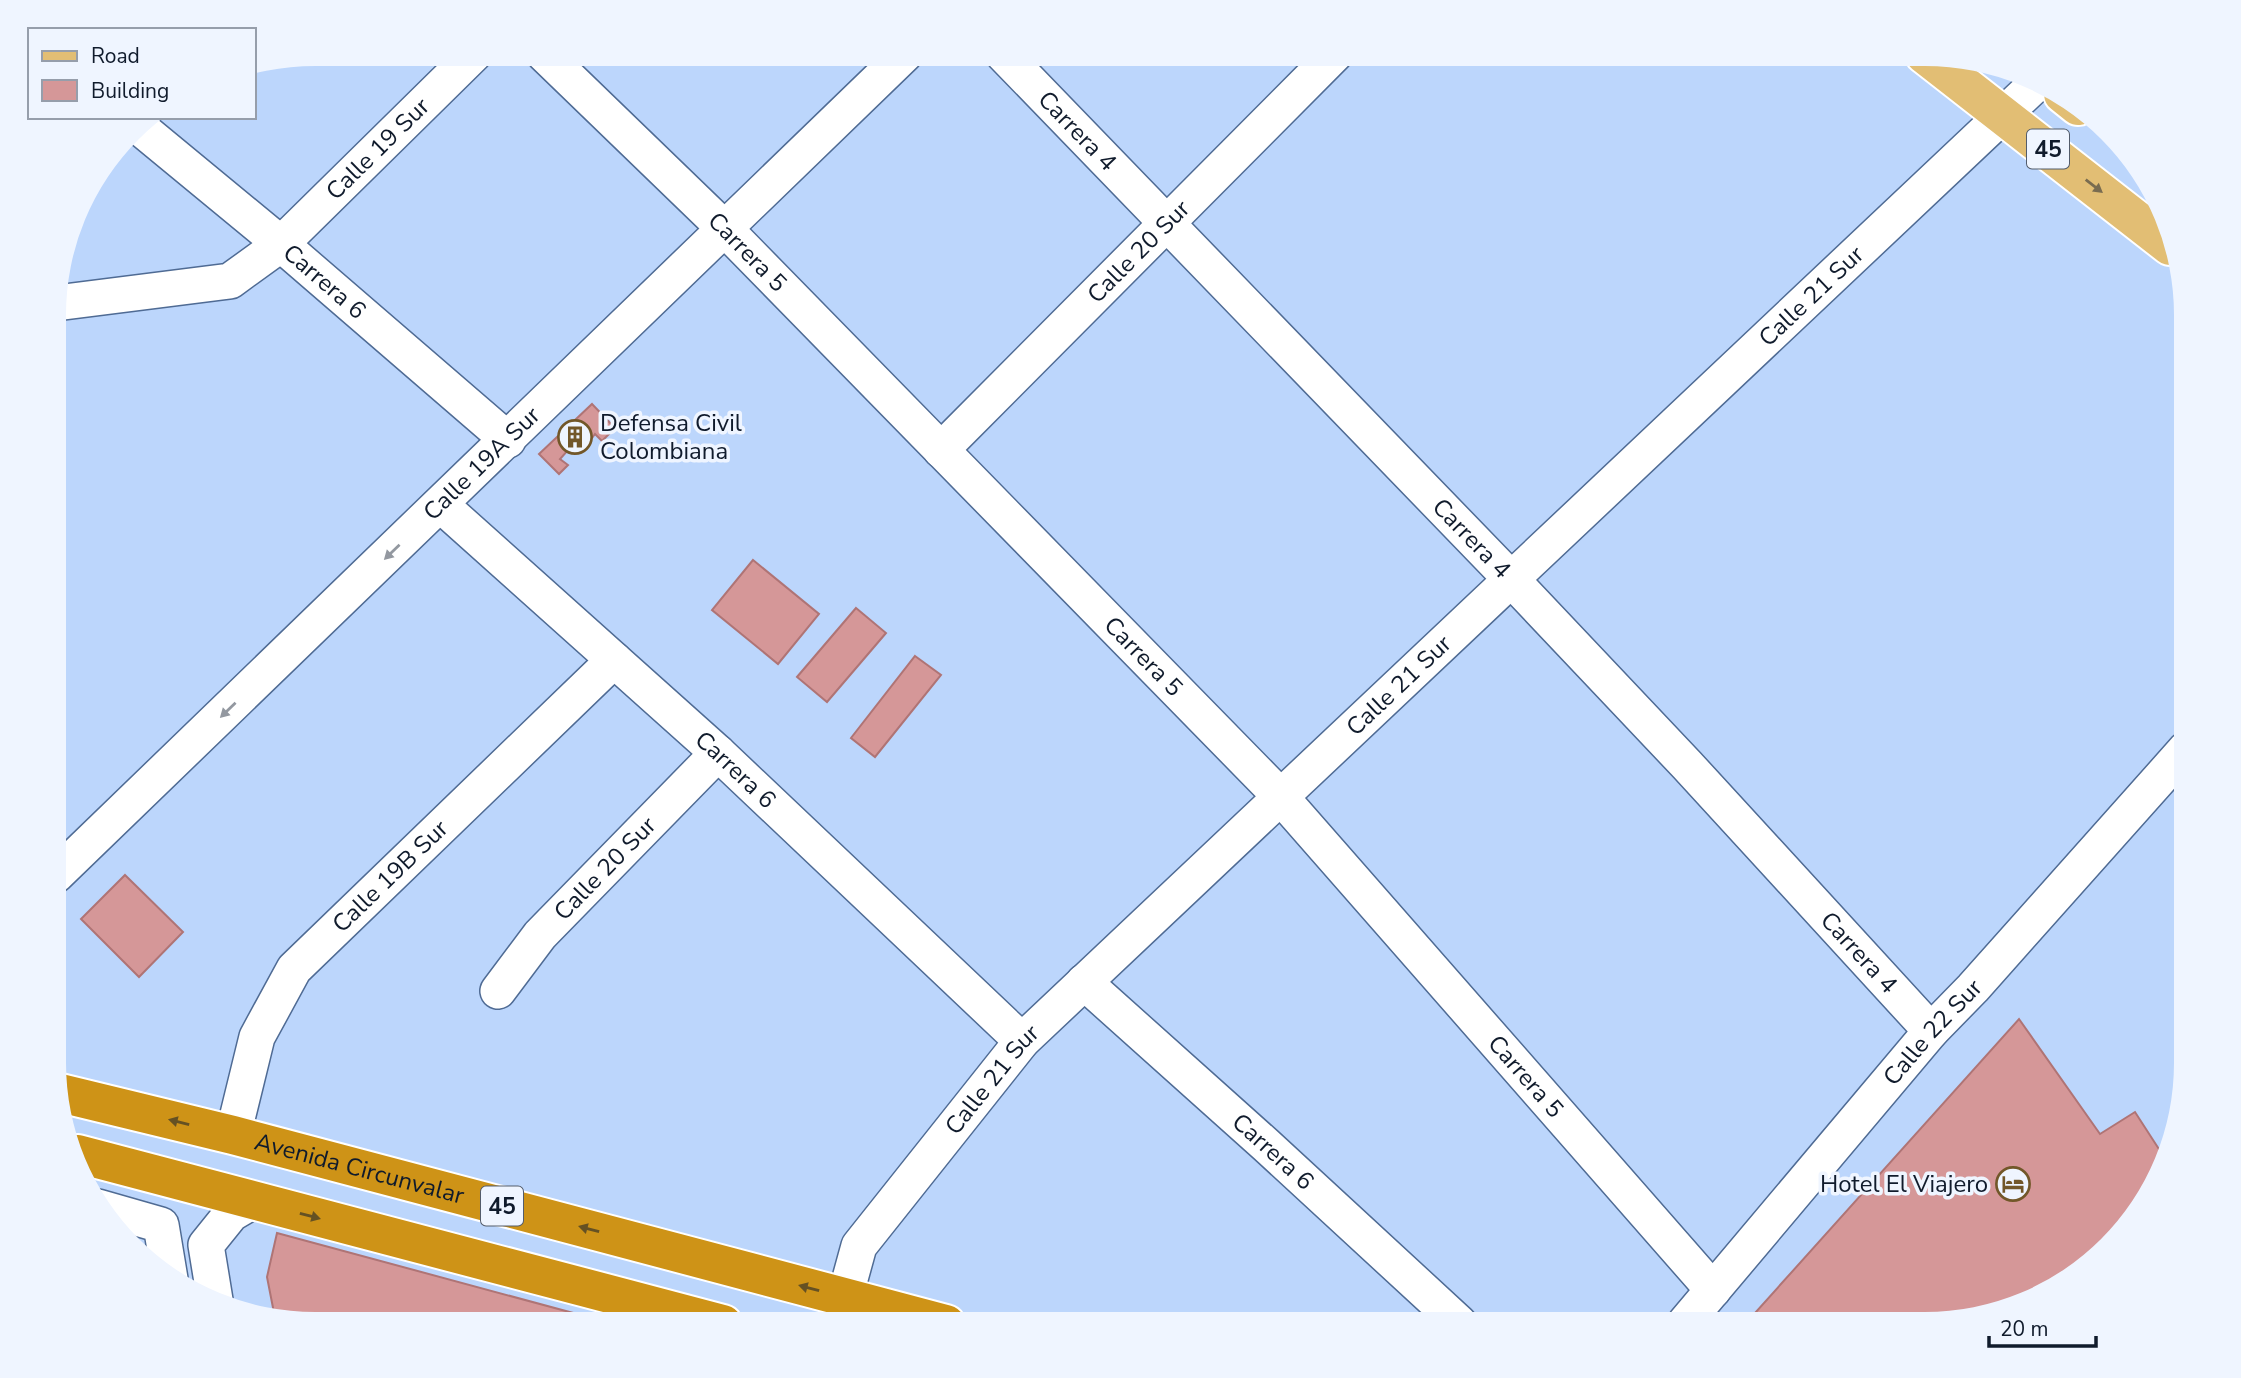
<svg xmlns="http://www.w3.org/2000/svg" width="2241" height="1378" viewBox="0 0 2241 1378" font-family="'Nunito Sans',sans-serif">
<style>
.building{fill:#d59798;stroke:#af7475;stroke-width:2}
.lines{fill:none;stroke-linecap:round;stroke-linejoin:round}
.minor-casing{stroke:#4f6b94;stroke-width:38}
.major-casing{stroke:#fff;stroke-width:42}
.highway-casing{stroke:#fff;stroke-width:42}
.minor{stroke:#fff;stroke-width:35}
.major{stroke:#e2be74;stroke-width:38}
.highway{stroke:#ce9317;stroke-width:38}
.oneway{fill:#796c50}
.oneway2{fill:#9398a0}
.oneway3{fill:#655123}
.labels{text-anchor:middle;dominant-baseline:central;stroke-width:7;stroke-linejoin:round;paint-order:stroke}
.shield{fill:#eff5ff;stroke:#535c6b;stroke-width:2}
.shield-label{font-size:23px;font-weight:bold;fill:#101b2c}
.street-label{font-size:24px;fill:#101b2c;stroke:#eff5ff}
.poi-label{font-size:24px;fill:#101b2c;stroke:#eff5ff;text-anchor:start}
</style>
<rect width="100%" height="100%" fill="#bcd6fc"/>
<path class="building" d="M592,404L615,428L602,441L595,434L584,449L576,441L560,459L568,465L559,474L539,454Z
M753,560L819,614L778,664L712,610Z
M856,608L886,633L827,702L797,677Z
M915,656L941,675L875,757L851,738Z
M125,875L183,932L139,977L81,919Z
M2019,1019L2100,1134L2135,1112L2166,1160L2143,1207L2056,1289L1942,1323H1746Z
M277,1233L614,1324H315L275,1318L267,1277Z"/>
<g class="lines">
<g class="minor-casing">
<g id="minor">
<path id="s1" d="M544,54L725,229L1280,796L1713,1290"/>
<path id="s2" d="M1003,54L1511,579L1687,765L1931,1031"/>
<path id="s3" d="M138,126L281,244L508,440"/>
<path id="s4" d="M56,303L230,281L281,244L474,54"/>
<path id="s5" d="M941,450L1335,54"/>
<path id="s6" d="M441,505L718,753L1022,1041"/>
<path id="s7" d="M56,875L905,54"/>
<path id="s8" d="M1084,982L1266,1145L1459,1323"/>
<path id="s9" d="M498,991L540,935L718,753"/>
<path id="s10" d="M233,1135L257,1037L294,969L614,660"/>
<path d="M98,1207L161,1225L170,1279"/>
<path id="s11" d="M845,1297L859,1246L1022,1041L2038,82"/>
<path d="M215,1300L206,1245L231,1214L253,1201"/>
<path id="s12" d="M1685,1323L1931,1031L1973,988L2186,749"/>
</g>
</g>
<g class="major-casing">
<path id="major" d="M1924,54L2170,246
M2063,94L2078,106"/>
</g>
<g class="highway-casing">
<g id="highway">
<path id="s13" d="M56,1092L233,1135L946,1324"/>
<path d="M78,1154L723,1324"/>
</g>
</g>
<use href="#minor" class="minor"/>
<use href="#major" class="major"/>
<use href="#highway" class="highway"/>
</g>
<defs><path id="oneway-solid" d="M-6-.8H1V-3.2L6.5 0L1 3.2V.8H-6Z" transform="scale(1.75)"/></defs>
<use class="oneway" href="#oneway-solid" transform="translate(2094 186) rotate(38)"/>
<g class="oneway2">
<use href="#oneway-solid" transform="translate(392 552) rotate(136)"/>
<use href="#oneway-solid" transform="translate(228 710) rotate(136)"/>
</g>
<g class="oneway3">
<use href="#oneway-solid" transform="translate(179 1122) rotate(-166)"/>
<use href="#oneway-solid" transform="translate(310 1216) rotate(15)"/>
<use href="#oneway-solid" transform="translate(589 1229) rotate(-165)"/>
<use href="#oneway-solid" transform="translate(809 1288) rotate(-165)"/>
</g>
<defs>
<g id="building-ring" transform="scale(1.75)"><circle r="9.5" fill="#eff5ff" stroke="#725729" stroke-width="1.5"/><path d="M-4-6H4V6H1V3H-1V6H-4ZM-2.5-4.3h1.7v1.8h-1.7ZM.8-4.3h1.7v1.8H.8ZM-2.5-1h1.7V.8h-1.7ZM.8-1h1.7V.8H.8Z" fill="#725729"/></g>
<g id="hotel-ring" transform="scale(1.75)"><circle r="9.5" fill="#eff5ff" stroke="#725729" stroke-width="1.5"/><path d="M-6-4.5h1.5V1H6V5H4.5V3h-9V5H-6ZM-4 0a1.8 1.8 0 1 1 3.6 0ZM.5 0V-2.5h3Q6-2.5 6 0Z" fill="#725729"/></g>
</defs>
<g fill-rule="evenodd">
<use href="#building-ring" x="575" y="437"/>
<use href="#hotel-ring" x="2013" y="1184"/>
</g>
<g class="labels">
<g class="shield">
<rect x="2027" y="129.5" width="42" height="39" rx="5"/>
<rect x="481" y="1186.5" width="42" height="39" rx="5"/>
</g>
<g class="shield-label">
<text x="2048" y="149">45</text>
<text x="502" y="1206">45</text>
</g>
<g class="street-label">
<text stroke="none"><textPath href="#s2" startOffset="107">Carrera 4</textPath></text>
<text stroke="none"><textPath href="#s4" startOffset="374">Calle 19 Sur</textPath></text>
<text stroke="none"><textPath href="#s5" startOffset="280">Calle 20 Sur</textPath></text>
<text stroke="none"><textPath href="#s1" startOffset="284">Carrera 5</textPath></text>
<text stroke="none"><textPath href="#s3" startOffset="243">Carrera 6</textPath></text>
<text stroke="none"><textPath href="#s11" startOffset="1400">Calle 21 Sur</textPath></text>
<text stroke="none"><textPath href="#s7" startOffset="592">Calle 19A Sur</textPath></text>
<text stroke="none"><textPath href="#s2" startOffset="674">Carrera 4</textPath></text>
<text stroke="none"><textPath href="#s1" startOffset="850">Carrera 5</textPath></text>
<text stroke="none"><textPath href="#s11" startOffset="833">Calle 21 Sur</textPath></text>
<text stroke="none"><textPath href="#s6" startOffset="396">Carrera 6</textPath></text>
<text stroke="none"><textPath href="#s9" startOffset="163">Calle 20 Sur</textPath></text>
<text stroke="none"><textPath href="#s10" startOffset="312">Calle 19B Sur</textPath></text>
<text stroke="none"><textPath href="#s2" startOffset="1241">Carrera 4</textPath></text>
<text stroke="none"><textPath href="#s12" startOffset="382">Calle 22 Sur</textPath></text>
<text stroke="none"><textPath href="#s1" startOffset="1418">Carrera 5</textPath></text>
<text stroke="none"><textPath href="#s11" startOffset="266">Calle 21 Sur</textPath></text>
<text stroke="none"><textPath href="#s8" startOffset="254">Carrera 6</textPath></text>
<text stroke="none"><textPath href="#s13" startOffset="313">Avenida Circunvalar</textPath></text>
</g>
<g class="poi-label">
<text x="600" y="423">Defensa Civil<tspan x="600" dy="28">Colombiana</tspan></text>
<text x="1988" y="1184" text-anchor="end">Hotel El Viajero</text>
</g>
</g>
<path d="M0 0H2241V1378H0ZM315 66H1925A249 249 0 0 1 2174 315V1063A249 249 0 0 1 1925 1312H315A249 249 0 0 1 66 1063V315A249 249 0 0 1 315 66Z" fill="#eff5ff" fill-rule="evenodd"/>
<rect x="28" y="28" width="228" height="91" fill="#eff5ff" stroke="#969eab" stroke-width="2"/>
<rect x="42" y="51" width="35" height="10" fill="#e2be74" stroke="#969eab" stroke-width="2"/>
<text x="91" y="63" font-size="21" fill="#101b2c">Road</text>
<rect x="42" y="80" width="35" height="21" fill="#d59798" stroke="#969eab" stroke-width="2"/>
<text x="91" y="98" font-size="21" fill="#101b2c">Building</text>
<path d="M1989 1336v10h107v-10" fill="none" stroke="#101b2c" stroke-width="3.5"/>
<text x="2000" y="1336" font-size="21" fill="#101b2c" stroke="#eff5ff" stroke-width="5" paint-order="stroke">20 m</text>
</svg>
